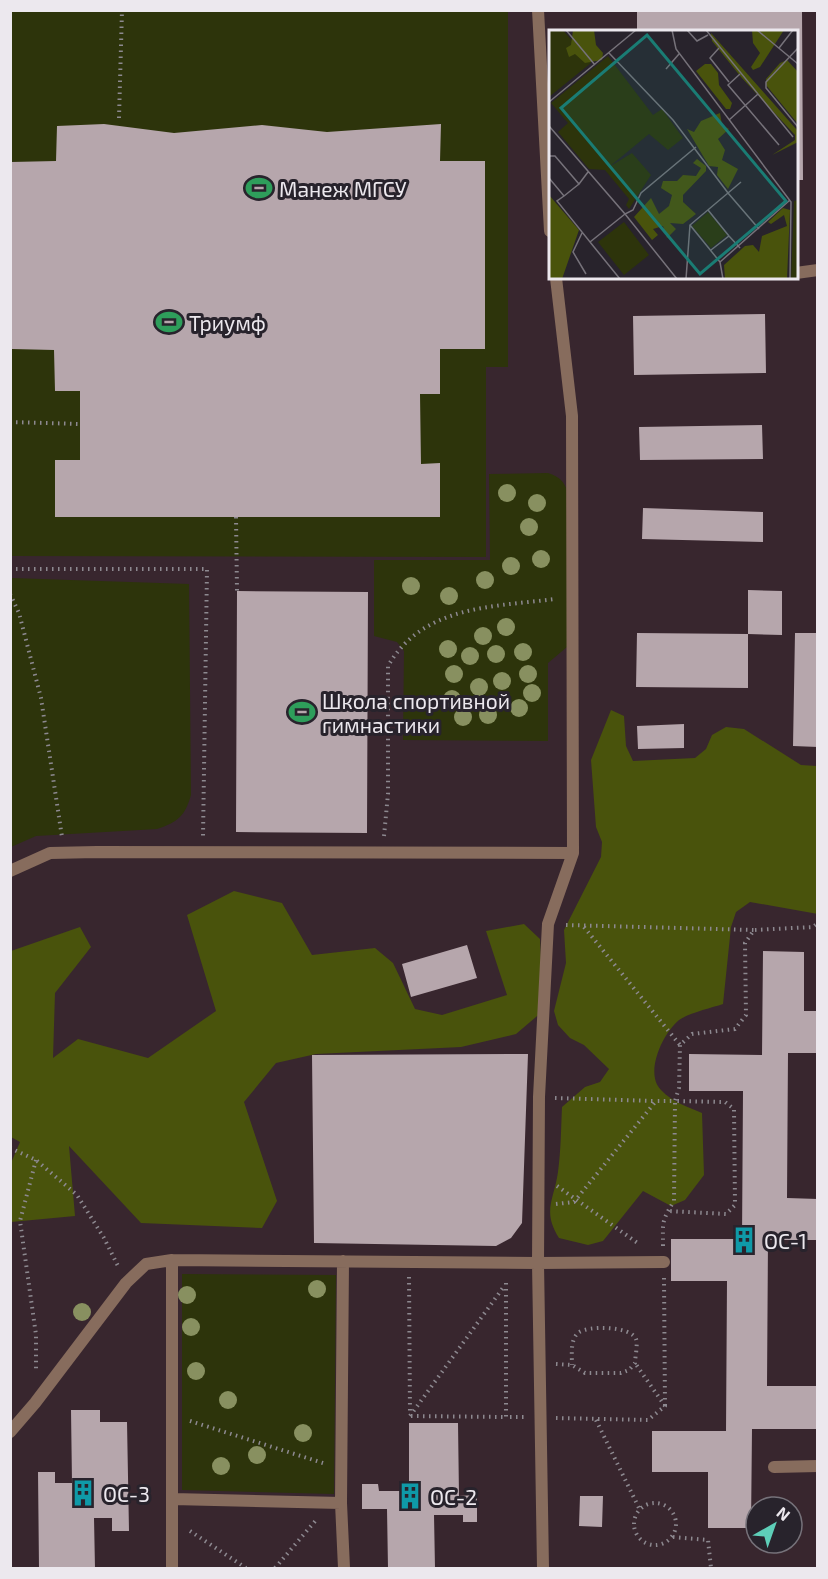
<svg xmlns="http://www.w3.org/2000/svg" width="828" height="1579" viewBox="0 0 828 1579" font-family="'Exo 2',sans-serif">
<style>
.education{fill:#38262e;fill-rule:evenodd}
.green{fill:#2d340b}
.forest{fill:#49530c}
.building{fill:#b6a6ac}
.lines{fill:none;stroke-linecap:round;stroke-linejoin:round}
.path{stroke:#8d8990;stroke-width:4;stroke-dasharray:1.5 4.5;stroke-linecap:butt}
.service{stroke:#876c5d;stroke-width:12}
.tree{fill:#889060}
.labels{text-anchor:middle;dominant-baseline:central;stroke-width:6;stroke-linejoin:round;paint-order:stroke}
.poi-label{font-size:21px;fill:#ece8ee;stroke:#28232c;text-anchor:start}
.inset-road{fill:none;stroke:#76727a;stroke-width:1.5}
.view{fill:#1a7c74;fill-opacity:0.15;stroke:#1a7c74;stroke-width:3}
.inset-edge{fill:none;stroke:#ece8ee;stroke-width:3}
</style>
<rect width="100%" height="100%" fill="#28232c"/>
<path class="education" d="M11,11H817V1568H11ZM550,32H796V278H550ZM756,1507H792V1543H756Z"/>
<path class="green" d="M11,11H508V367H486V557L11,556Z
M548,473C560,477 564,481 568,493L567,647L548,663V741L403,740L404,651L397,642L374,636V560H490L489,474Z
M11,578L189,584L191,795C185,816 178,822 157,829L36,836L11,847Z
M182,1274L336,1275L334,1494L182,1490Z"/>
<path class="forest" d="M611,710L624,716L626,746L633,761L695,758L706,749L712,735L726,727L744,729L801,765L817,766L818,914L750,902L736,912L731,927L723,1004C711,1008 689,1013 679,1020C663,1033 644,1073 661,1090C672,1102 688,1107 702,1113L704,1175L685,1200L671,1206L643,1191L603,1241L588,1245L559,1238C542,1211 554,1200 558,1172C561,1150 561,1128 562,1107L585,1087L600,1082L609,1069L584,1045L570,1038L558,1025L554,1011L566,963L564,930L601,857L602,842L596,827L591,760Z
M234,891L282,903L312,955L375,948L393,963L415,1009L442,1015L507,995L486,931L524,924L540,939L543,1011L516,1034L461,1047L316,1054L276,1063L244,1102L277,1201L262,1228L141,1223L69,1146L75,1216L11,1222V1163L20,1142L11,1137V951L80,927L91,947L55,993L53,1058L78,1039L148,1058L216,1011L187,915Z"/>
<path class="building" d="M637,10H802L803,180H796V32H637Z
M104,124L174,133L262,125L327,132L441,124L440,161H485V349H440V394H420L421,464L440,463V517H55V460H80V391H55L54,350L12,349L11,162L56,161L57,126Z
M765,314L766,373L634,375L633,316Z
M762,425L763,459L640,460L639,427Z
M643,508L763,512V542L642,539Z
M748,590L782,591V635L748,634V688L636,687L637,633L748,634Z
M237,591L368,592L367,833L236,832Z
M795,633H818V747L793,746Z
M684,724V748L638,749L637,726Z
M467,945L477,978L411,997L402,964Z
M763,951L804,952V1011H818V1053H788L787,1198L818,1199V1240H768L767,1386H818V1429H752L751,1528H708V1472H652V1431H726L727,1281H671V1239H742L743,1091H689V1054L762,1055Z
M528,1054L522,1223L511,1238L496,1246L314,1243L312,1055Z
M71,1410H100V1422H127L129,1531H112V1518H94L95,1568H39L38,1472H55V1483H72Z
M409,1423H458L459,1496L477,1495V1522H463V1515H434L435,1568H388L387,1509H362V1484H378L379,1491H409Z
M580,1496H603L602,1527L579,1526Z"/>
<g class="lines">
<path class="path" d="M119,118L122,10
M10,422L80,424
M236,517L237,591
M10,569H207L203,837
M10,594L19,613L41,698L62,837
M384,836L388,794V666C423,605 493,607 555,599
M566,925L754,930
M584,927L680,1045
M555,1098L655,1101
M10,1148L36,1160L77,1195L104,1238L118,1266
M36,1160L20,1221L36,1335V1372
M557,1186L639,1244
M556,1204L574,1202L656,1101H675L679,1088L680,1045L692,1034L735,1029L746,1015L745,943L754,930L813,927L818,923
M663,1246C663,1222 661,1222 674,1201L675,1101L725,1102L734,1109L735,1205L726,1214L668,1211
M409,1277L410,1414
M664,1278L665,1406
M506,1283V1417H525
M556,1364L572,1365L585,1373H621L629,1370L635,1363C635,1357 638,1345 636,1339C631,1326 587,1325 578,1333C570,1340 572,1355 572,1365
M410,1416L505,1285
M411,1416L506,1417
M556,1418L648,1420L665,1406L635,1363
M596,1420L639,1508
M190,1421L323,1463
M634 1524a21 21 0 1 1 42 0a21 21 0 1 1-42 0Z
M190,1531L246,1568
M673,1537L708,1540L711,1568
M275,1568L317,1519"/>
<path class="service" d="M538,10L550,231
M796,273L818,270
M10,871L50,853L97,852L573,853
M10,1432L35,1403L126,1283L146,1264L172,1260
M774,1467L818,1466
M173,1499L341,1503L344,1568
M341,1503L343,1261
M172,1568V1260L538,1263L539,1097L548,924L573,853L572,416L556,278
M543,1568L538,1263L664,1262"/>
</g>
<g class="tree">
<circle cx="507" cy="493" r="9"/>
<circle cx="537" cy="503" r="9"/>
<circle cx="529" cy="527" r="9"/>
<circle cx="541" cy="559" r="9"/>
<circle cx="511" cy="566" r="9"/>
<circle cx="485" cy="580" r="9"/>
<circle cx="411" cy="586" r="9"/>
<circle cx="449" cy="596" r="9"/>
<circle cx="506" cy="627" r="9"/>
<circle cx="483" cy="636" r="9"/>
<circle cx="448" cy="649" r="9"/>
<circle cx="523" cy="652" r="9"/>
<circle cx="496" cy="654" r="9"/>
<circle cx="470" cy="656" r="9"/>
<circle cx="454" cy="674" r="9"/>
<circle cx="528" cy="674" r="9"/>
<circle cx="502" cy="681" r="9"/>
<circle cx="479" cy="687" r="9"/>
<circle cx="532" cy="693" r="9"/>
<circle cx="452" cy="699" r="9"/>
<circle cx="519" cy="708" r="9"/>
<circle cx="488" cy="715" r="9"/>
<circle cx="463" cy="717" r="9"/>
<circle cx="317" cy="1289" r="9"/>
<circle cx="187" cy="1295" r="9"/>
<circle cx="82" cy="1312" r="9"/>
<circle cx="191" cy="1327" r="9"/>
<circle cx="196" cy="1371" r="9"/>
<circle cx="228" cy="1400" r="9"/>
<circle cx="303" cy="1433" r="9"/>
<circle cx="257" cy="1455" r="9"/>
<circle cx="221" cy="1466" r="9"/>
</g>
<defs>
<g id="stadium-bare" transform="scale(2.07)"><path d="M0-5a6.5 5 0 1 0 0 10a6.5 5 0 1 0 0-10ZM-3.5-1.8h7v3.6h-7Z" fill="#2e9e5b" stroke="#28232c" stroke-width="2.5" paint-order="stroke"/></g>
<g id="building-bare" transform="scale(2.07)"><path d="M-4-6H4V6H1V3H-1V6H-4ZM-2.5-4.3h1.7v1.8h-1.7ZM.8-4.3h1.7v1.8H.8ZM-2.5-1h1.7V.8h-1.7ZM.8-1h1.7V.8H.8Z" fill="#0f9aa8" stroke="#28232c" stroke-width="2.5" paint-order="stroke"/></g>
</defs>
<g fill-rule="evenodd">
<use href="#stadium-bare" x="259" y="188"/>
<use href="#stadium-bare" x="169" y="322"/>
<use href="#stadium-bare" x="302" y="712"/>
<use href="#building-bare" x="744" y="1240"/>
<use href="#building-bare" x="83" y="1493"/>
<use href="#building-bare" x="410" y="1496"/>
</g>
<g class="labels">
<g class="poi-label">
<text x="279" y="188">Манеж МГСУ</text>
<text x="189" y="322">Триумф</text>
<text x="322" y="700">Школа спортивной<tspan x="322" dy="24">гимнастики</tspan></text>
<text x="764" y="1240">ОС-1</text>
<text x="103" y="1493">ОС-3</text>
<text x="430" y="1496">ОС-2</text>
</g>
</g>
<g transform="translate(549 30)">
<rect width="249" height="249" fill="#28232c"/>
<path d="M0,0H14L42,33L0,67ZM59,26L104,85L113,79L134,108L119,120L100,104L60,137L83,123L102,145L80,179L77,175L80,169L56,140L40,139L9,102L19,93L2,73ZM249,170V249H242L245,171ZM159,182L178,205L162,218L143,196ZM75,192L100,225L75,245L49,212Z" fill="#2d340b"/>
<path d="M24,0H45L47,15L54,23L53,30L36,33L26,24L20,27L17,18L22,15ZM203,0H235L211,37L204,40L202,37L211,23L204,13ZM162,3L248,100L249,112L223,125L246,110V105L192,47L163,11ZM238,30L249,42V94L217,55V49L231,33ZM156,34H162L169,43L170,55L183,73L181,79H177L147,41ZM171,83L173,95L180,99L169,109L176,120L173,130L189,139L179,159L168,145L169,137L160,136L138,99L145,102L152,91ZM148,129L157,136V141L134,165V172L147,184L134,194L121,193L127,199L118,208L114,196L104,199L109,205L103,210L85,187L102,168L110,184L120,176L123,165L112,158L114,151H128L134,145L147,146L152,138L144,133ZM0,165L30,200L13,249H0ZM234,178L241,180L238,249H176L175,235L196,216L204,215L210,222L213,206L238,196L235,185L222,194L219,192Z" fill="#49530c"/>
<path class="inset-road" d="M17,0L46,35M123,0L127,19L242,172L241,249M138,0L148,11L159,5M157,0L244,107M208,0L249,34M170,18L161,28L180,52M230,18L244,0M249,18L217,52V58L249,97M60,23L124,90L179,163L141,195L171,232L174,249M117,39L130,24M191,44L179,55L230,115M0,72L87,0M180,90L209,64M0,96L76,184L41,212L8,171L15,166M0,126H6L30,154L39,142M0,148L15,166L30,154M192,152L179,163L210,199M159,180L180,206M33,203L24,222L37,244M41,212L71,249M162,220L180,206L191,218M171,232L241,170M128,249L76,184L84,180L92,163L147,117M137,249L141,195"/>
<path class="view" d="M98,5L237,171L151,244L12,78Z"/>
<rect width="249" height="249" class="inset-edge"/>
</g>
<rect width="828" height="1579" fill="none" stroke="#ece8ee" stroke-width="24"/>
<g transform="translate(774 1525) rotate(40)"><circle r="28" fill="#28232c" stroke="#76727a" stroke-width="1.5"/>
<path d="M0-4.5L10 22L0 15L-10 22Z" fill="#5eceb8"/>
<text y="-9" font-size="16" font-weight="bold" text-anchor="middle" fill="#ece8ee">N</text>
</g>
</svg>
